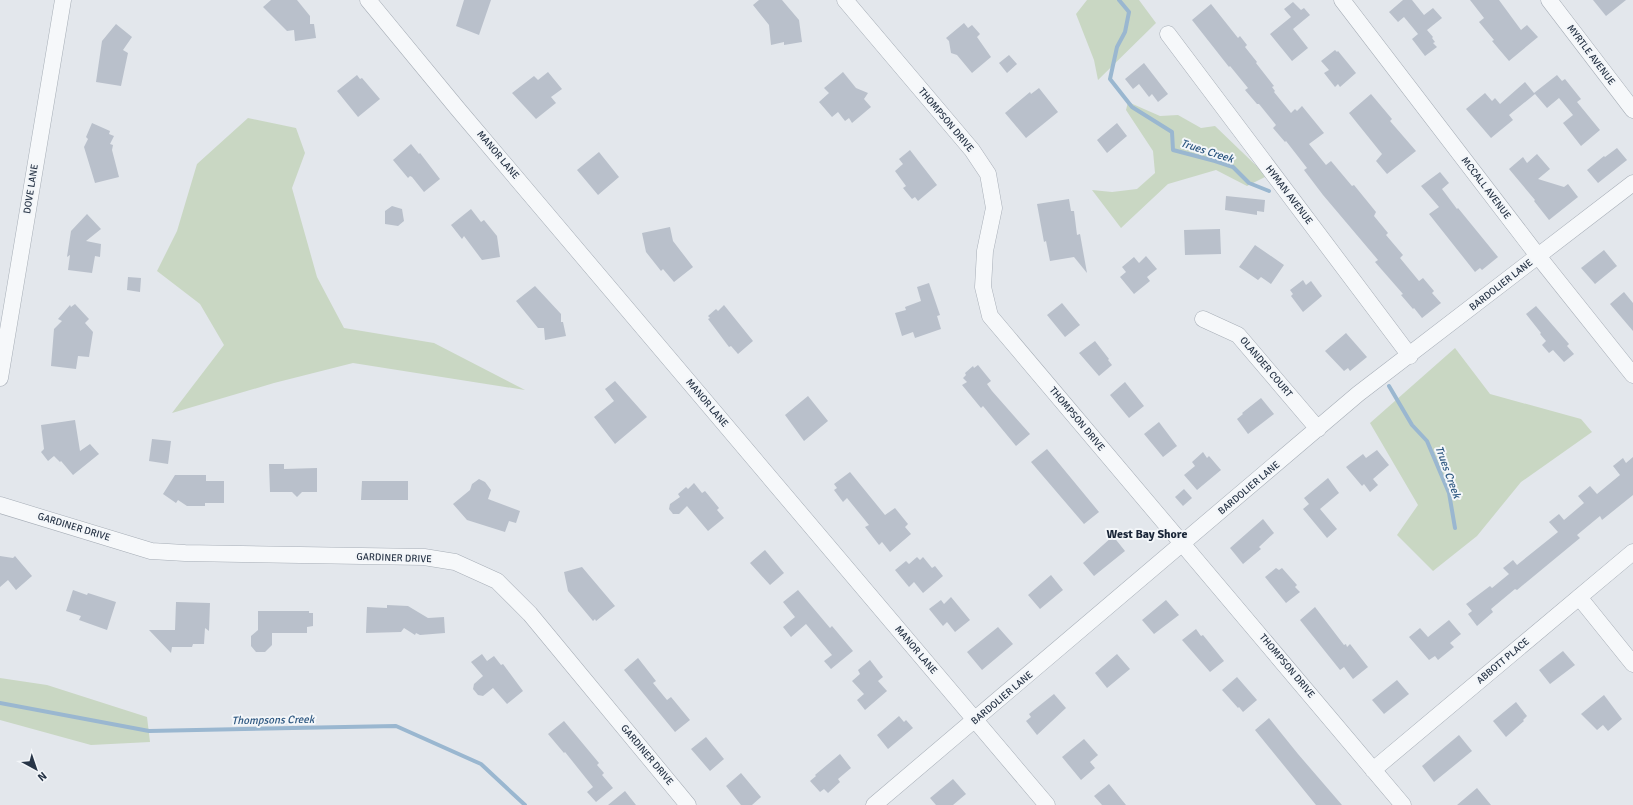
<svg xmlns="http://www.w3.org/2000/svg" width="1633" height="805" viewBox="0 0 1633 805" font-family="Signika,sans-serif">
<style>
.green{fill:#c9d7c3}
.lines{fill:none;stroke-linecap:round;stroke-linejoin:round}
.stream{stroke:#9ab7d0;stroke-width:4}
.building{fill:#b9c0cb}
.minor-casing{stroke:#a7aeb7;stroke-width:17}
.minor{stroke:#f6f8fa;stroke-width:16}
.labels{text-anchor:middle;dominant-baseline:central;stroke-width:4;stroke-linejoin:round;paint-order:stroke}
.street-label{font-size:10px;fill:#283547;stroke:#f3f6f9}
.water-label{font-size:11px;font-style:italic;fill:#2d5780;stroke:#f3f6f9}
.quarter-label{font-size:12px;font-weight:bold;fill:#1a2638;stroke:#f3f6f9}
</style>
<rect width="100%" height="100%" fill="#e3e7ec"/>
<path class="green" d="M1087,0H1139L1156,23L1098,80L1094,60L1076,14Z
M1128,102L1160,116L1178,115L1201,128L1215,126L1267,176L1247,186L1216,170L1168,184L1121,228L1092,190L1112,192L1137,189L1155,173L1153,151L1126,110Z
M248,118L296,128L305,153L292,188L317,277L344,328L434,343L525,390L353,363L274,383L172,413L224,345L200,304L157,271L177,231L197,164Z
M1455,348L1490,394L1581,419L1592,432L1521,482L1477,536L1433,571L1397,535L1418,505L1370,423Z
M0,678L47,685L147,717L150,742L91,745L0,720Z"/>
<g class="lines">
<path class="stream" d="M1119,0L1129,12L1125,32L1117,47L1110,79L1132,107L1172,132L1173,150L1215,161L1233,167L1249,183L1269,191
M1389,386L1412,425L1427,441L1449,493L1455,528
M0,703L149,731L396,726L481,764L525,805"/>
</g>
<path class="building" d="M271,0H297L310,16V24H314L316,38L295,41L294,30L287,31L263,7Z
M464,0H491L479,35L456,26Z
M759,0H782L799,20L802,42L784,45V42L771,45L769,25L753,5Z
M1403,0H1412L1424,15L1433,8L1442,18L1427,30L1433,37L1432,38L1435,42L1433,43L1437,47L1425,56L1412,39L1418,34L1404,17L1398,22L1389,12Z
M1470,0H1499L1521,30L1527,25L1538,37L1509,61L1492,41L1494,40L1479,22L1484,18Z
M1593,0H1626L1606,16Z
M1293,2L1301,10L1304,8L1310,15L1293,29L1308,48L1292,61L1270,34L1291,17L1284,9Z
M1211,4L1238,38L1240,36L1247,45L1245,47L1257,62L1256,63L1274,86L1272,87L1275,91L1274,92L1291,113L1295,109L1297,111L1302,106L1324,133L1309,144L1326,165L1331,161L1352,186L1354,185L1376,212L1374,216L1388,233L1386,235L1403,255L1400,258L1419,281L1423,278L1434,291L1432,293L1441,303L1422,318L1414,308L1413,309L1401,295L1403,294L1375,262L1378,260L1323,195L1304,170L1307,168L1286,141L1285,142L1273,128L1276,125L1259,104H1257L1245,90L1248,88L1230,66L1229,67L1192,20Z
M964,23L968,28L972,25L980,34L977,37L991,57L972,73L957,55L951,53L949,41L946,38Z
M116,24L132,37L123,50L128,53L121,86L96,82L102,41Z
M1335,50L1337,52L1338,51L1356,73L1340,87L1338,84L1335,87L1324,73L1329,70L1321,61Z
M1009,55L1017,64L1007,73L999,63Z
M1144,63L1168,94L1158,102L1152,94L1149,97L1139,84L1133,89L1125,79Z
M548,72L562,89L551,97L556,103L536,119L512,93L534,76L538,80Z
M843,72L856,88L868,93L864,99L871,107L852,123L849,118L845,121L838,112L832,117L819,102L829,93L824,88Z
M357,75L360,79L362,78L380,99L358,117L337,91Z
M1557,75L1562,81L1565,79L1581,99L1577,102L1600,130L1581,146L1563,123L1573,115L1559,98L1547,108L1535,94L1509,115L1513,120L1491,138L1466,109L1485,93L1492,101L1495,98L1500,104L1525,82L1534,93Z
M1039,88L1058,112L1026,138L1005,113L1030,92L1031,94Z
M1371,94L1392,119L1390,121L1416,151L1387,174L1376,161L1382,154L1349,113Z
M92,123L110,131L109,134L114,136L110,144L113,145L112,150L119,177L95,183L84,147L88,139L86,137Z
M1117,123L1127,136L1107,153L1097,140Z
M411,144L419,154L420,153L440,179L424,192L412,177L410,176L408,178L393,160Z
M1617,148L1627,160L1598,183L1587,170L1604,156L1605,157Z
M910,150L937,185L918,201L915,197L912,199L903,188L906,186L895,171L903,164L899,159Z
M599,152L619,177L598,195L577,170Z
M1537,154L1550,169L1538,179L1564,187L1568,184L1578,197L1549,220L1534,201L1535,200L1509,169L1523,157L1527,163Z
M1440,172L1449,183L1442,189L1457,209L1458,208L1498,257L1482,270L1480,268L1475,272L1429,214L1439,207L1421,186Z
M1226,196L1265,200L1264,212L1257,211V215L1225,210Z
M1069,199L1071,211H1074L1077,235L1080,234L1087,273L1074,257L1050,261L1046,241L1044,242L1037,204Z
M392,206L402,209L404,221L398,226L385,224V211Z
M471,209L481,222L484,220L497,236L500,257L482,260L464,236L462,239L451,225Z
M87,214L101,229L86,241L101,244L100,257L95,256L92,273L68,270L70,255L67,257L71,231Z
M670,227L673,241L693,267L674,282L663,269L661,271L646,252L642,233Z
M1220,229L1221,254L1185,255L1184,230Z
M1255,245L1284,265L1271,284L1261,277L1258,280L1239,267Z
M1604,250L1617,266L1595,284L1581,268Z
M1146,256L1157,269L1147,277L1150,281L1134,294L1120,277L1126,272L1122,267L1134,257L1139,263Z
M128,277L141,278L140,292L127,290Z
M1303,280L1306,285L1311,281L1322,296L1303,312L1291,296L1293,294L1290,290Z
M929,283L940,315L937,316L941,329L915,338L913,332L902,336L895,313L906,310L905,307L921,301L917,287Z
M535,286L561,314V322H563L566,336L545,340L544,328H538L516,301Z
M1624,292L1633,303V331L1610,304Z
M1062,303L1080,325L1065,337L1047,315Z
M75,304L89,319L85,323L93,332L89,357L78,356L76,369L51,366L54,329L62,321L58,319L70,305L71,307Z
M724,305L753,341L738,354L731,346L729,347L708,319L710,318L708,316L716,309L718,311Z
M1536,306L1569,344L1567,346L1574,354L1564,362L1553,350L1549,353L1542,345L1546,341L1540,334L1541,333L1526,314Z
M1346,333L1367,357L1350,371L1348,368L1344,371L1325,351Z
M1095,341L1109,359L1108,360L1112,365L1099,376L1079,353Z
M978,365L991,381L987,384L992,391L1030,434L1016,446L983,406L981,408L962,385L967,382L963,378L966,375L965,373L973,366L974,368Z
M615,381L647,417L615,444L594,417L614,401L605,389Z
M1125,382L1144,406L1129,418L1110,395Z
M808,396L828,421L804,441L785,415Z
M1261,398L1274,414L1248,434L1237,419L1243,414L1242,413Z
M75,420L80,451L90,444L99,454L73,475L61,461L60,462L54,456L48,461L41,452L44,449L41,425Z
M1159,422L1177,446L1163,457L1144,434Z
M152,439L171,441L168,464L149,461Z
M1047,449L1099,512L1084,524L1031,462Z
M1377,450L1389,465L1373,479L1378,485L1370,492L1364,484L1362,486L1346,467L1363,454L1366,458Z
M1203,452L1207,458L1209,456L1221,470L1197,490L1184,475L1195,466L1192,462Z
M1633,457V495L1602,520L1600,516L1577,535L1580,538L1517,590L1515,589L1491,609L1493,612L1477,626L1468,614L1472,611L1466,604L1490,586L1492,588L1509,574L1503,568L1513,560L1517,565L1558,532L1549,522L1559,514L1564,520L1584,503L1578,496L1590,486L1597,494L1620,475L1613,466L1623,458L1626,463Z
M269,464H284V469L317,468V492H302L297,497L292,492H270Z
M850,472L885,515L895,508L908,524L905,527L911,534L890,552L882,542L879,545L865,527L869,525L847,498L843,502L834,490L837,488L834,484Z
M175,475H206V481H224V503H205V506H187L178,500L176,503L163,494Z
M1328,478L1339,493L1320,509L1337,529L1327,538L1303,509L1309,504L1304,498Z
M479,479L485,482L491,490L488,499L520,511L516,523L509,521L505,532L467,520L453,504L470,490L472,484Z
M362,481H408V500H361Z
M694,483L702,493L705,491L719,508L717,510L724,518L708,531L687,506L679,514H673L669,509L670,504L680,497L678,494L686,487L688,489Z
M1184,489L1192,498L1183,506L1175,497Z
M1263,519L1274,533L1259,547L1261,549L1243,564L1230,548Z
M1113,536L1125,551L1094,576L1083,563Z
M765,550L784,573L770,585L750,563Z
M0,556L13,558L15,556L32,576L16,590L8,580L0,587Z
M917,557L920,560L923,557L932,568L935,566L943,576L923,593L914,582L909,587L895,570L906,561L909,564Z
M582,567L615,606L596,621L595,619L593,621L568,591L564,572Z
M1276,568L1279,570L1282,568L1297,585L1295,587L1300,592L1286,603L1265,577Z
M1051,575L1063,590L1040,609L1028,595Z
M73,590L87,595L88,593L116,602L107,630L79,620L81,616L66,611Z
M798,590L830,628L832,626L853,651L831,669L824,661L832,655L806,624L791,637L783,627L795,617L783,602Z
M951,597L970,620L955,632L947,622L943,626L929,609L941,600L944,604Z
M1166,600L1179,615L1154,634L1142,620Z
M176,602L210,603L209,631L205,628L204,644H193L192,647H172L171,653L149,630H175Z
M387,605L408,606L428,618L444,617L445,633L420,635L416,633L415,635L404,628L401,632L366,633L367,607L387,608Z
M1315,607L1344,645L1346,644L1347,647L1350,644L1368,667L1353,679L1344,667L1340,670L1300,620Z
M258,611H309V613H313V626L307,627V633H272V645L265,652H256L251,646V636L258,630Z
M1449,620L1461,634L1450,643L1454,647L1438,660L1435,656L1429,660L1409,637L1420,628L1428,637Z
M998,627L1013,644L982,670L967,652Z
M1196,629L1201,636L1203,635L1224,661L1210,672L1182,640Z
M1563,651L1575,665L1550,684L1539,670Z
M482,654L487,661L494,656L501,665L503,664L523,691L507,704L493,688L483,696L478,695L473,689L474,684L483,676L471,662Z
M1117,654L1130,669L1107,688L1095,673Z
M638,658L656,681L653,683L667,700L671,697L690,720L675,732L624,670Z
M870,660L883,677L878,681L887,691L865,710L857,700L864,694L852,681L860,674L858,670Z
M1237,677L1257,700L1243,712L1239,707L1238,708L1222,690Z
M1397,680L1409,694L1384,714L1372,700Z
M1054,694L1066,708L1037,735L1026,721L1031,717L1029,714Z
M1604,695L1622,719L1608,731L1603,725L1597,730L1581,714Z
M1516,702L1527,716L1523,720L1524,721L1506,737L1493,721Z
M899,716L904,722L906,720L913,728L888,749L877,735Z
M1269,718L1298,754L1342,805H1316L1255,730Z
M564,721L599,763L597,765L604,773L602,775L613,788L596,802L587,792L593,787L565,752L564,753L548,734Z
M1459,735L1472,751L1434,782L1422,766Z
M706,737L724,759L710,771L691,749Z
M1084,739L1098,755L1090,762L1095,768L1081,780L1062,757Z
M840,754L851,768L838,779L840,782L828,793L824,789L820,792L810,781L816,776L815,775Z
M741,773L761,797L752,805H741L726,786Z
M953,779L966,794L953,805H936L930,798Z
M1109,784L1126,805H1102L1094,796Z
M1477,788L1491,805H1457Z
M625,791L636,805H608Z"/>
<g class="lines">
<g class="minor-casing">
<path id="minor" d="M368,0L457,108L1047,805
M845,0L972,150L988,174L994,208L985,251L983,287L990,316L1403,805
M1342,0L1538,256L1633,375
M1549,0L1633,110
M1168,34L1410,356
M1203,319L1238,335L1318,429
M0,378L63,0
M0,505L151,551L185,553L424,557L455,562L497,581L530,614L688,805
M1579,597L1633,664
M1373,770L1633,552
M874,805L1358,394L1633,183"/>
</g>
<use href="#minor" class="minor"/>
</g>
<g class="labels">
<g class="street-label">
<text transform="translate(1591 55) rotate(53)">MYRTLE AVENUE</text>
<text transform="translate(946 120) rotate(50)">THOMPSON DRIVE</text>
<text transform="translate(498 155) rotate(50)">MANOR LANE</text>
<text transform="translate(1486 188) rotate(53)">MCCALL AVENUE</text>
<text transform="translate(31 189) rotate(-81)">DOVE LANE</text>
<text transform="translate(1289 195) rotate(53)">HYMAN AVENUE</text>
<text transform="translate(1501 285) rotate(-38)">BARDOLIER LANE</text>
<text transform="translate(1266 367) rotate(50)">OLANDER COURT</text>
<text transform="translate(707 403) rotate(50)">MANOR LANE</text>
<text transform="translate(1077 419) rotate(50)">THOMPSON DRIVE</text>
<text transform="translate(1249 488) rotate(-40)">BARDOLIER LANE</text>
<text transform="translate(74 527) rotate(17)">GARDINER DRIVE</text>
<text transform="translate(394 558) rotate(2)">GARDINER DRIVE</text>
<text transform="translate(916 650) rotate(50)">MANOR LANE</text>
<text transform="translate(1503 661) rotate(-40)">ABBOTT PLACE</text>
<text transform="translate(1287 666) rotate(50)">THOMPSON DRIVE</text>
<text transform="translate(1002 698) rotate(-40)">BARDOLIER LANE</text>
<text transform="translate(647 755) rotate(50)">GARDINER DRIVE</text>
</g>
<g class="water-label">
<text transform="translate(1207 151) rotate(18)">Trues Creek</text>
<text transform="translate(1448 472) rotate(70)">Trues Creek</text>
<text transform="translate(273 720) rotate(-1)">Thompsons Creek</text>
</g>
<g class="quarter-label">
<text x="1147" y="534">West Bay Shore</text>
</g>
</g>
<g transform="translate(36 769) rotate(140)" stroke="#f3f6f9" stroke-width="3" paint-order="stroke">
<path d="M0-3L7 15L0 10L-7 15Z" fill="#283547"/>
<text y="-6" font-size="11" font-weight="bold" text-anchor="middle" fill="#283547">N</text>
</g>
</svg>
